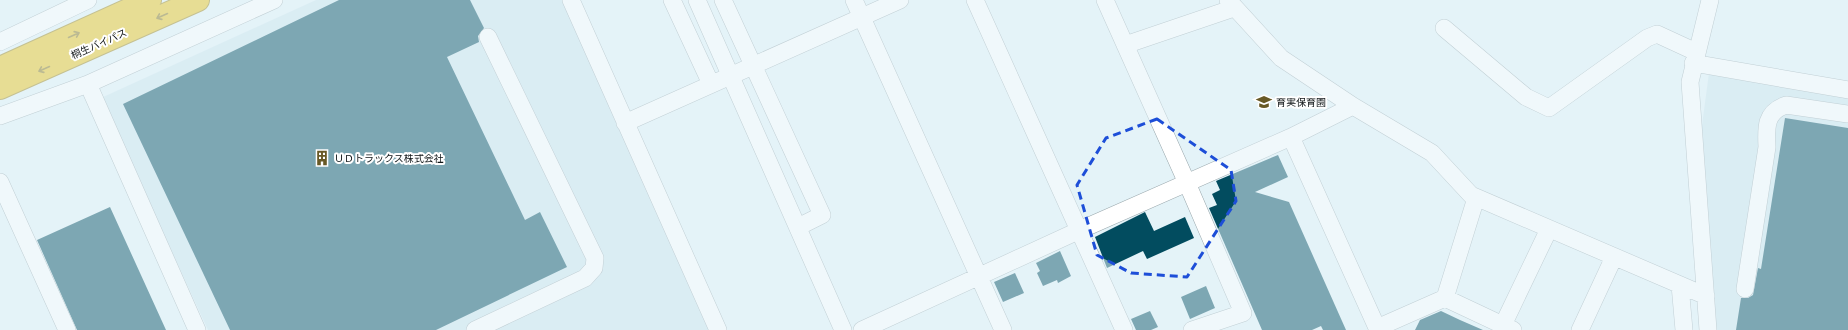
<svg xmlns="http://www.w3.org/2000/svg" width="1848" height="330" viewBox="0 0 1848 330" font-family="'Asap Condensed','Noto Sans JP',sans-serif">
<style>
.built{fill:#cfe6ee}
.building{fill:#024c5f}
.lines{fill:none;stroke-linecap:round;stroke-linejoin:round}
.minor-casing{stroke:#99a7ac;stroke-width:18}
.highway-casing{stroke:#9f8619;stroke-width:24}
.minor{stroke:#fff;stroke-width:17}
.highway{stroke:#ecc41b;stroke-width:22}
.oneway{stroke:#897519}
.marked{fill:none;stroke:#1d4ed8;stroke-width:3;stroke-dasharray:8 5;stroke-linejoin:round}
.labels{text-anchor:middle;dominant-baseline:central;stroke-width:4;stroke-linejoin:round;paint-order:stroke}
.street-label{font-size:10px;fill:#0f1416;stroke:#fff}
.poi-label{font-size:10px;fill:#0f1416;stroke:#fff;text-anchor:start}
</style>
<rect width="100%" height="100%" fill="#e4f3f8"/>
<path class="built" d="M316,0H564L711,330H208L101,98Z
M1709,73L1848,96V330H1713L1700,140Z"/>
<path class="building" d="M339,0H470L484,28L478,36L479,42L447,57L525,220L540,212L567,267L436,330H230L123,104Z
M1785,118L1848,128V330H1736L1741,298H1748L1753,295L1758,268L1761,269Z
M1278,155L1288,177L1255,192L1289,202L1346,330H1323L1321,326L1312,330H1262L1209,208L1217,205L1212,194L1220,190L1216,181Z
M110,207L166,330H77L37,240Z
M1145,212L1154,231L1185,217L1194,238L1147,259L1143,251L1107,268L1095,237Z
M1060,251L1071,276L1058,283L1057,280L1043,286L1037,273L1040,271L1036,263Z
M1015,273L1024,293L1003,302L994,282Z
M1206,286L1215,308L1190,319L1181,297Z
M1150,311L1158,327L1151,330H1136L1131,319Z
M1441,311L1460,320L1483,330H1415L1420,320Z"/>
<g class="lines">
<g class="minor-casing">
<path id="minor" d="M571,0L718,330
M672,0L711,84
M697,0L843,330
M723,0L822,215L798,227
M854,0L1003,330
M975,0L1124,330
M1105,0L1187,183L1243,313L1192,330
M1228,0L1281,58L1353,106L1432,153L1471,195L1706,296
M1444,28L1526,97L1549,108L1647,38L1657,34L1696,52
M0,42L88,0
M1125,45L1234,8
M1693,63L1848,90
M88,84L197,330
M0,116L88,84L274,0
M625,123L900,0
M1291,137L1378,330
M0,182L67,330
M1680,285L1684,330
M1745,289L1767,147C1766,128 1765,112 1786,105L1848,114
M1445,298L1476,198
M1503,325L1549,229
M1377,328L1445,298L1513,330
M475,330L585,278L594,268L595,258L488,37
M862,330L1080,230L1291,137L1353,106
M1580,330L1614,257
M1708,330L1690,82L1710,0"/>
</g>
<g class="highway-casing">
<path id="highway" d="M0,68L150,0
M0,88L198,0"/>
</g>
<use href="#minor" class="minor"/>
<use href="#highway" class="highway"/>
</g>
<defs><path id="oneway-shaft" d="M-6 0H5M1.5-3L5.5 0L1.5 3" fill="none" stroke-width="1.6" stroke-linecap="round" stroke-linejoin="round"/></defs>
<g class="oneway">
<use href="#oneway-shaft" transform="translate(162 16) rotate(156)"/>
<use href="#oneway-shaft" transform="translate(74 35) rotate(-24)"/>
<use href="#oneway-shaft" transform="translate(44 69) rotate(156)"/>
</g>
<path d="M0 0H1848V330H0ZM1157,119L1231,170L1236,201L1187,277L1131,273L1097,255L1077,185L1106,138Z" fill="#e4f3f8" fill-opacity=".55" fill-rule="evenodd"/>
<path class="marked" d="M1157,119L1231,170L1236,201L1187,277L1131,273L1097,255L1077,185L1106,138Z"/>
<defs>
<g id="school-bare" transform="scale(1.2)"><path d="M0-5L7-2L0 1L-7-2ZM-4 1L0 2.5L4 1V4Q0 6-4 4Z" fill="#685926" stroke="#fff" stroke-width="2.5" paint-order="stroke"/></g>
<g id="building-bare" transform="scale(1.2)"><path d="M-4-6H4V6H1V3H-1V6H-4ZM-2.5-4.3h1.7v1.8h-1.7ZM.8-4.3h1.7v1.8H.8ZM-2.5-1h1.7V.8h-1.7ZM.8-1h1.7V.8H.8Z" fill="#685926" stroke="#fff" stroke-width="2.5" paint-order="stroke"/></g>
</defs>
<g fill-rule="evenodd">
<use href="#school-bare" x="1264" y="102"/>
<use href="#building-bare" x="322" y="158"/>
</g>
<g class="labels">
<g class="street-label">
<text transform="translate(99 44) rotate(-24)">桐生バイパス</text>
</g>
<g class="poi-label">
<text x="1276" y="102">育実保育園</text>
<text x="334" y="158">ＵＤトラックス株式会社</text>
</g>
</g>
</svg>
